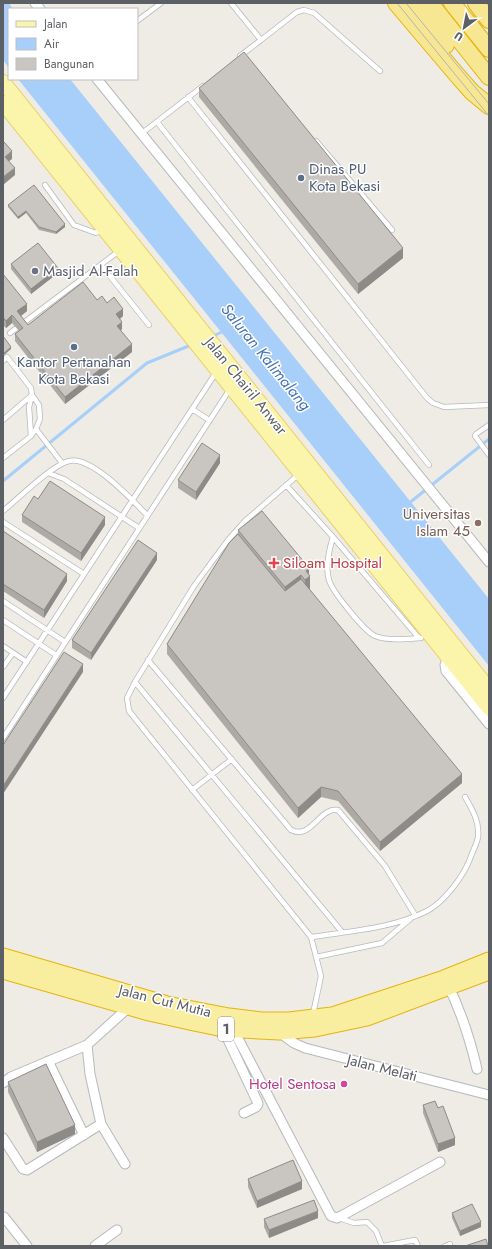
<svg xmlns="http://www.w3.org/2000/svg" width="492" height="1249" viewBox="0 0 492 1249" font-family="Jost,sans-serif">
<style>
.water{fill:#a7cffa}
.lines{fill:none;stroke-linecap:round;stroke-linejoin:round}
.stream{stroke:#a7cffa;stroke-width:3}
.service-casing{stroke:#b6b9bd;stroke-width:6}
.minor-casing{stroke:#b6b9bd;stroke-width:11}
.primary-casing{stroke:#eacf61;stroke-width:16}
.trunk-casing{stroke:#e5b40c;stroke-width:17}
.motorway-casing{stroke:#e5b40c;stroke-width:18}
.service{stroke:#fff;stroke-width:4.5}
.minor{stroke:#fff;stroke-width:9}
.primary{stroke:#fbf5ac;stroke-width:14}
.trunk{stroke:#f9ee9f;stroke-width:15}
.motorway{stroke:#f7e692;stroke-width:16}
.tram{stroke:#b4b5b5;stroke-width:1}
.wall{fill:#adaaa6}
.shaded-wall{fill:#8d8b87}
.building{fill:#c9c6c1;stroke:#8d8b87}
.service-dot{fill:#5c6f8a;stroke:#fff;stroke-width:1.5}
.worship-dot{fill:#6b7280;stroke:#fff;stroke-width:1.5}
.education-dot{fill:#8d6e63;stroke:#fff;stroke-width:1.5}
.health-dot{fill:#e0444e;stroke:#fff;stroke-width:1.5}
.hotel-dot{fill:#d1479c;stroke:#fff;stroke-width:1.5}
.labels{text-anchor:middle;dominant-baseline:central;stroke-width:3;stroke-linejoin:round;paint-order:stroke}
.shield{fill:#fff;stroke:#8d8f92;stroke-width:1}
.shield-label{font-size:14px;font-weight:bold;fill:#5c5f64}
.service-label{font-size:15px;fill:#4e5e75;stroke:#fff;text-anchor:start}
.worship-label{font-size:15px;fill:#5b616d;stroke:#fff;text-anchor:start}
.street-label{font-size:15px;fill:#5c5f64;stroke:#fff}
.education-label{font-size:15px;fill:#785e54;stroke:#fff;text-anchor:end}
.health-label{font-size:15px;fill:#be3a42;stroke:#fff;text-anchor:start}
.hotel-label{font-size:15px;fill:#b23c85;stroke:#fff;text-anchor:end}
.water-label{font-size:16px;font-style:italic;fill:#4874b4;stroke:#fff}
</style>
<rect width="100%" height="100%" fill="#eeece4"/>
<path class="water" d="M3,3H9L13,9H9V68L3,60Z
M18,79H70L489,599V666Z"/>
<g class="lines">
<path class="stream" d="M211,337L224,331
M3,481L147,363L191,345
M408,504L489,439"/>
<g class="service-casing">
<path id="service" d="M231,3L261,40L240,56
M137,21L161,3
M261,40L297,12L304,10L314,13L380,71
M188,97L427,398L433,403L444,407L489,405
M157,122L429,465
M141,134L203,86
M316,141L392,230
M45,185L74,225L96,233L101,229
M101,265L149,325
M10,333L119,251
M3,361L7,357L31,388L32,395L39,405L40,419L36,429L31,436L3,458
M192,409L209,420
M3,420L32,395
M489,425L476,434L475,436L489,455
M36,429L62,463
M31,436L29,407L32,395
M48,473L64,479L139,528
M298,475L245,521L228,540L194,586L135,682L127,698L129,711L311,937L321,976L313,1014
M286,485L333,537L419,638
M3,511C18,499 52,465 69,461C91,455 132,500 147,515
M3,522L84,574
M333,537C329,550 325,567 329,580C332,591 364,631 375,636C388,641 407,639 421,638
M3,601L65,642
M3,620L56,655
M3,646L27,662
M148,660L291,830C312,840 319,807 338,810L385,866L415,915L382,943L316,957
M3,667L13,653
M135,682L342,932
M3,698L217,371
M3,738L230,389
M192,790L232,759
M311,937C350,931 391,929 427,911C444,902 463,877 470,859C472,852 477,844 478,837C480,822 472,809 465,797
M339,1218L354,1223L367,1222L376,1231L382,1246
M383,1246L415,1240L418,1246
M445,1246L450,1244"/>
</g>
<g class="minor-casing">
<path id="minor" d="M35,3L40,9
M97,79L489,562
M448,657L445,665L446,671L489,724
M447,983C461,1011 470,1039 477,1069
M223,1029L257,1101L258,1104L256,1107L244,1113
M233,1029L331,1216L337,1218L343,1215L440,1162
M279,1032L294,1043L305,1048L489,1095
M48,1061L84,1135
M3,1083L11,1077L87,1045
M3,1138L23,1169L27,1170L101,1124
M125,1164L101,1124L90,1074L87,1045L129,1007
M4,1217L27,1246
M95,1246L117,1230"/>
</g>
<g class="primary-casing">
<path id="primary" d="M3,82L489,689
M3,103L489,708"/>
</g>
<g class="trunk-casing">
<path id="trunk" d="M3,956L167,1004L229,1016L261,1020H289L332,1015L444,978L489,960
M3,971L149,1013L194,1023L223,1029L279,1032L315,1029L367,1018L489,972"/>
</g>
<g class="motorway-casing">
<path id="motorway" d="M396,3L457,75L472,92L489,106
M412,3L446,45
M430,3L489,77
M452,3L489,49
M476,3L489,20"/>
</g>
<use href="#service" class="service"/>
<use href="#minor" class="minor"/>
<use href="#primary" class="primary"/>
<use href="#trunk" class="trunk"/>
<use href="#motorway" class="motorway"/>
<path class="tram" d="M397,3L489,116
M406,3L489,104"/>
</g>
<path class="wall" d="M199,88L403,258L358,294L199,97Z
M8,205L65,227L56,234L39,230L26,213L18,219L8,207Z
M11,264L58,273L31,294L11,269Z
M3,274L27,311L21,316L28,325L97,300L107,303L123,316L120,319L122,329L121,330L132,352L65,404L15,341V334L19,331L12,323L6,328L3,325Z
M220,463L196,500L178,488V480Z
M38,499L105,525L81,561L22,522V515Z
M238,530L309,574L310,589V590L462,783L380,851L338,801L321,797L298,818L167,654V644L238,534Z
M3,531L67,581L44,618L3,591Z
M157,560L91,660L72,648V640Z
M8,1082L75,1134L37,1152L8,1092Z
M423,1105L455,1145L438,1152L423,1113Z
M248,1179L302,1189L257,1208L248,1187Z
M452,1213L481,1227L460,1236L452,1218Z
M318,1218L269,1238L264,1227V1219Z"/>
<path class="shaded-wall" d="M12,151V159L5,164V157Z
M15,168V175L3,185V177Z
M26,211V213L18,219V217Z
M65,224V227L56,234V232Z
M403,248V258L358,294V284Z
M58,268V273L31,294V289Z
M27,304V311L17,319V311Z
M123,309V316L116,322V314Z
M12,315V323L6,328V321Z
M122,322V329L117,333V326Z
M132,344V352L65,404V397Z
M11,347V349L3,356V354Z
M220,455V463L196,500V492Z
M105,517V525L81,561V553Z
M157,553V560L91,660V653Z
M309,568V577L310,576V589L305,593V580L306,571Z
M67,574V581L44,618V610Z
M301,575V588L285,601V587Z
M83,664V672L3,794V786Z
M462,774V783L380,851V842Z
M321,787V797L298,818V808Z
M75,1125V1134L37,1152V1142Z
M455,1138V1145L438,1152V1144Z
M302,1181V1189L257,1208V1201Z
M318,1211V1218L269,1238V1230Z
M481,1222V1227L460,1236V1231Z"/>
<path class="building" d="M244,52L403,248L358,284L199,88Z
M4,142L12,151L5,157L15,168L3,177V143Z
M34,185L65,224L56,232L39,227L26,211L18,217L8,205Z
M38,243L58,268L31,289L11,264Z
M3,274L27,304L17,311L28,325L83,282L97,300L102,296L107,303L114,297L123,309L116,314L122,322L117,326L132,344L65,397L15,334L23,328L12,315L6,321L3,317Z
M3,336L11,347L3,354Z
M202,443L220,455L196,492L178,480Z
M50,481L105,517L81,553L22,515L34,496L38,499Z
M262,511L309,568L306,571L310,576L305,580L301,575L285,587L238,530Z
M3,531L67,574L44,610L3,584Z
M238,534L285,591L301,579L462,774L380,842L338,791L321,787L298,808L167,644L229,543Z
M138,540L157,553L91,653L72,640Z
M64,652L83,664L3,786V745Z
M46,1064L75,1125L37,1142L8,1082Z
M435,1101L438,1108L443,1106L455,1138L438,1144L423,1105Z
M293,1160L302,1181L257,1201L248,1179Z
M314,1200L318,1211L269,1230L264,1219Z
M472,1204L481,1222L460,1231L452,1213Z
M486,1239L488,1246H465Z"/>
<g class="service-dot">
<circle cx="301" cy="178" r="4"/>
<circle cx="74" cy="347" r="4"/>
</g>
<circle class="worship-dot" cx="35" cy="271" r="4"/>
<circle class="education-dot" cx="478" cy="523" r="4"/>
<path class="health-dot" d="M272 557h4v4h4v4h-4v4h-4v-4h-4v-4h4z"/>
<circle class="hotel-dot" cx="344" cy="1084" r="4"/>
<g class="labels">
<rect class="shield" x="218" y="1017" width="16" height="24" rx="3"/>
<g class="shield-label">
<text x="226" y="1029">1</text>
</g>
<g class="service-label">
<text x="309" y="169">Dinas PU<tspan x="309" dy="17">Kota Bekasi</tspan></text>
<text x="74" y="362" text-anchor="middle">Kantor Pertanahan<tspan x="74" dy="17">Kota Bekasi</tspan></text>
</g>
<g class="worship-label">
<text x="43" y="271">Masjid Al-Falah</text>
</g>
<g class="street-label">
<text transform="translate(246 386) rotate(51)">Jalan Chairil Anwar</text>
<text transform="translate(165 1001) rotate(14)">Jalan Cut Mutia</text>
<text transform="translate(382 1068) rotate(14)">Jalan Melati</text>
</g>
<g class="education-label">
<text x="470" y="514">Universitas<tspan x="470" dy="17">Islam 45</tspan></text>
</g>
<g class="health-label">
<text x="283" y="563">Siloam Hospital</text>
</g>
<g class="hotel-label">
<text x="336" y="1084">Hotel Sentosa</text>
</g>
<g class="water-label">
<text transform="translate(266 357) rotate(51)">Saluran Kalimalang</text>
</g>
</g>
<rect width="492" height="1249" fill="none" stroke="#5c5f64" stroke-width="8"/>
<rect x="8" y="8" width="130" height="72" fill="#ffffff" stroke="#bebfc1"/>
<rect x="16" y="21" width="20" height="6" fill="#fbf5ac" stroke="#bebfc1"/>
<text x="44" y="28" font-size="12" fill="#5c5f64">Jalan</text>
<rect x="16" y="38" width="20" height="12" fill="#a7cffa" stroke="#bebfc1"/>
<text x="44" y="48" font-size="12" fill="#5c5f64">Air</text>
<rect x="16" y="58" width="20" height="12" fill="#c9c6c1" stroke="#bebfc1"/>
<text x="44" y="68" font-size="12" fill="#5c5f64">Bangunan</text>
<g transform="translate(464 28) rotate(212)" stroke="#ffffff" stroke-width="3" paint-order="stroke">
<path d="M0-3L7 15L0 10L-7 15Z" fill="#5c5f64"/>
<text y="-6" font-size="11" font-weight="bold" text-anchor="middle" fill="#5c5f64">U</text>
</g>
</svg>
